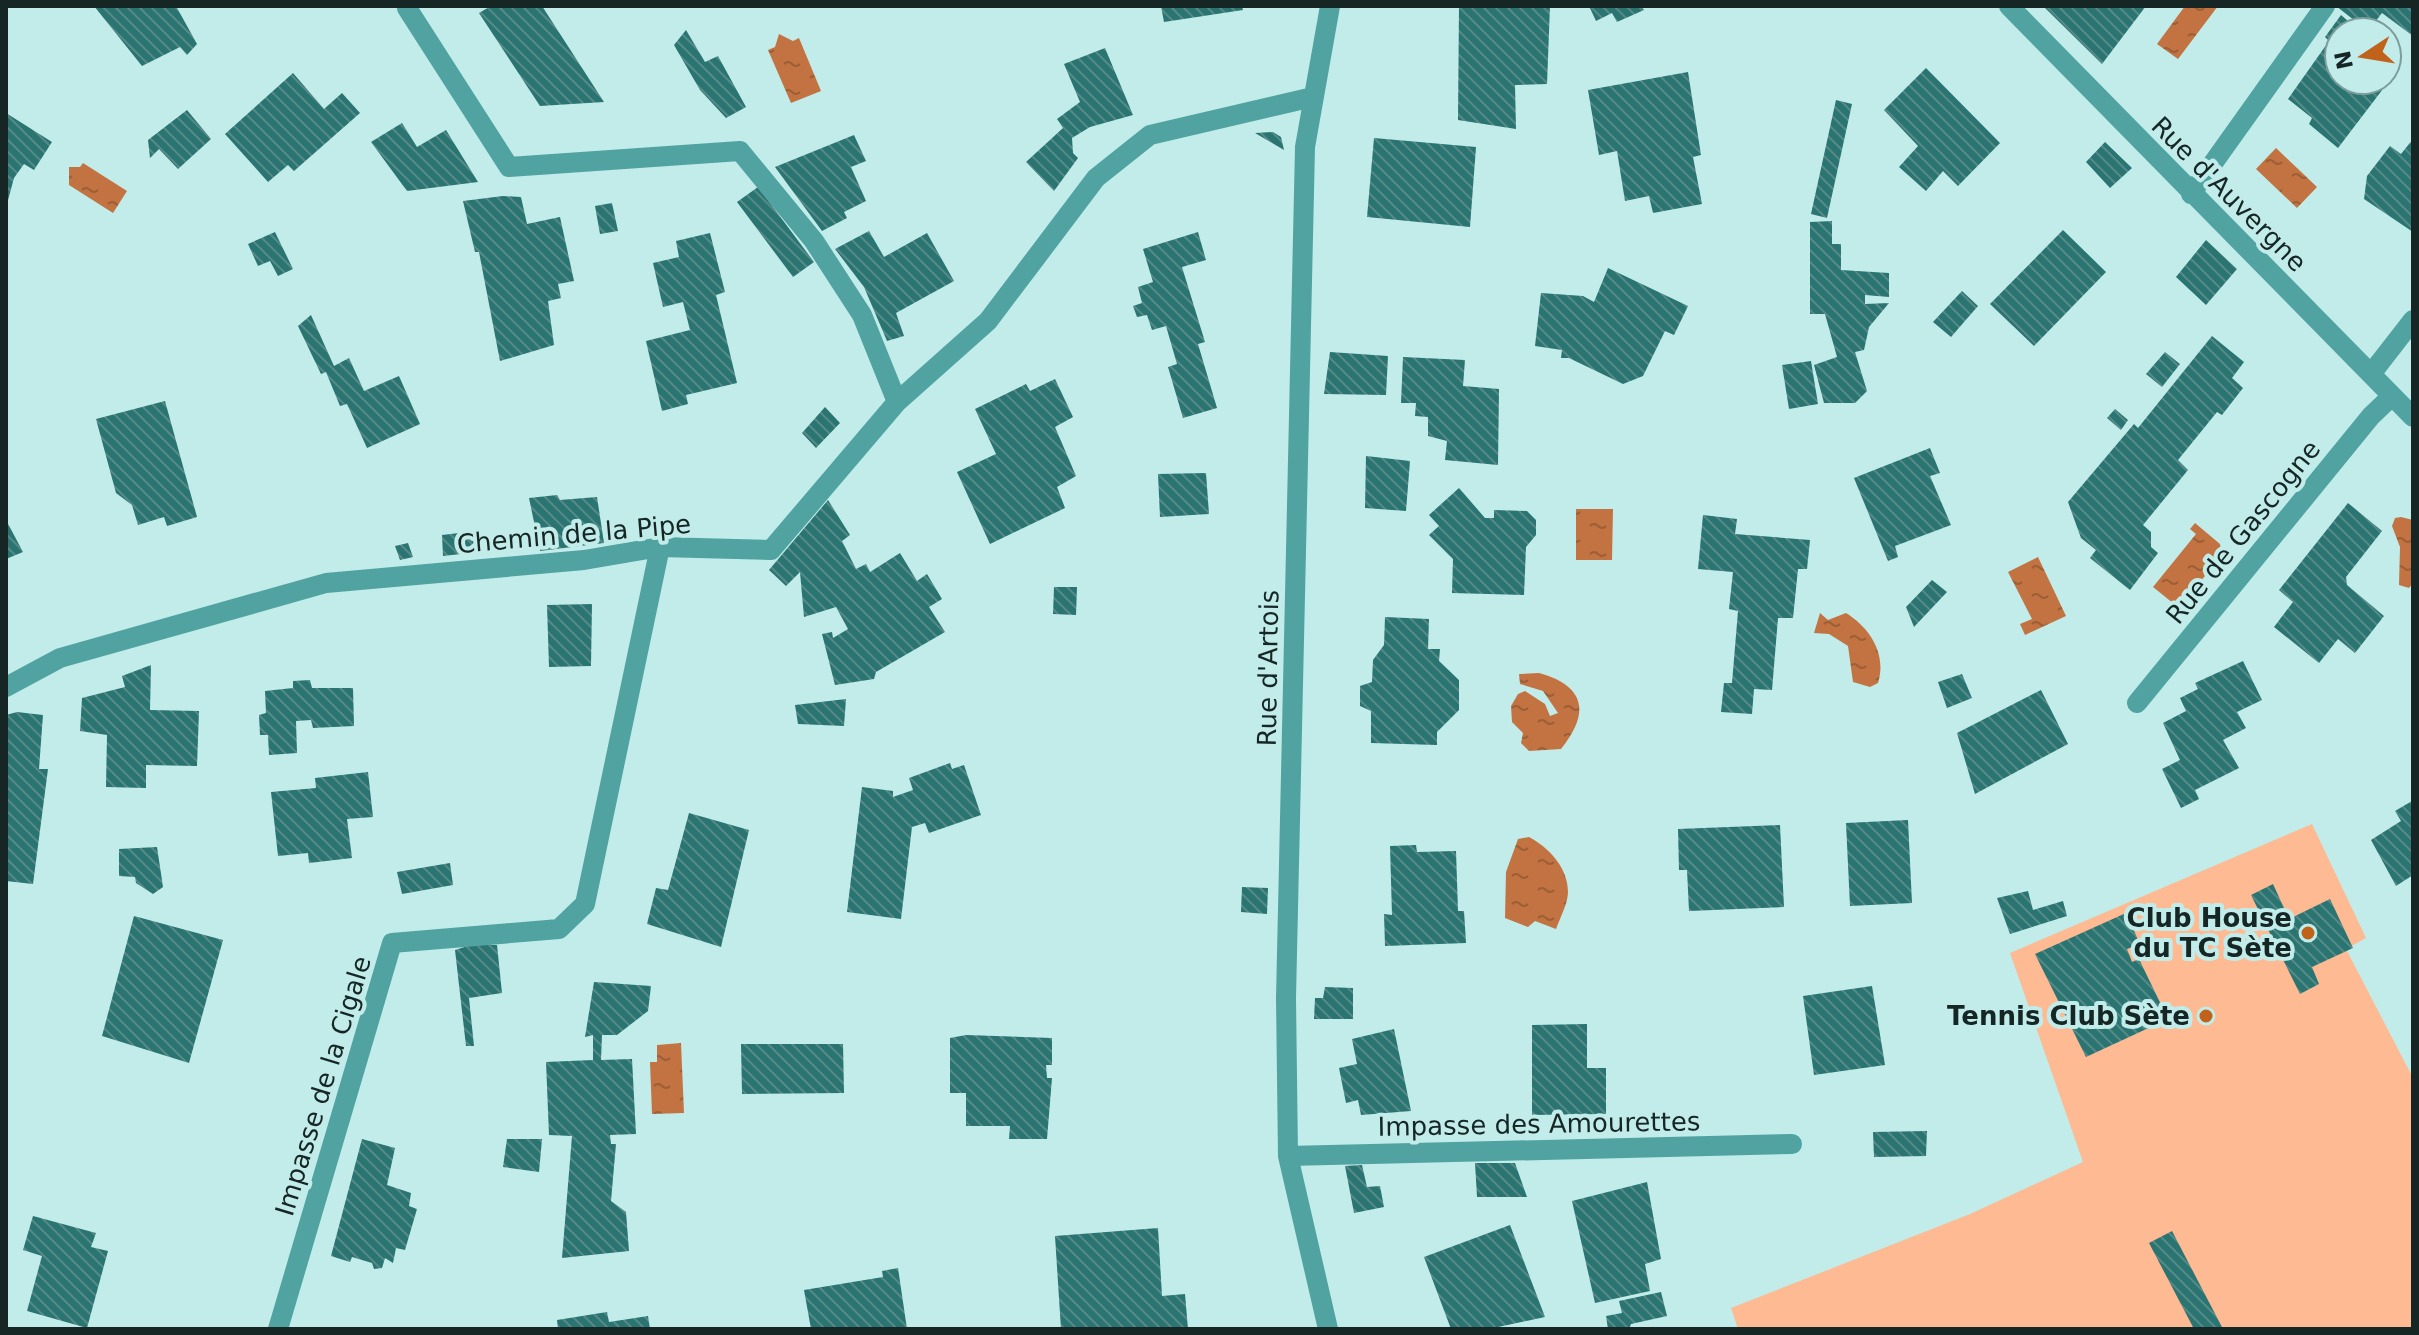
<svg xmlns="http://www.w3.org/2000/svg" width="2419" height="1335" viewBox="0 0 2419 1335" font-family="'DejaVu Sans',sans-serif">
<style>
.green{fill:#feba92}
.water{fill:url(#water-ripples)}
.building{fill:url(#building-back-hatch)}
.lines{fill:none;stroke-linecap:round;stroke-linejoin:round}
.minor{stroke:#50a3a0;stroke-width:20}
.poi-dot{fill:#c1621b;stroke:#c1ecea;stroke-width:3}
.labels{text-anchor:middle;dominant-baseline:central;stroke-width:8;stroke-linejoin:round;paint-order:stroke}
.street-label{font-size:26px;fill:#152625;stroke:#c1ecea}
.poi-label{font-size:26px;font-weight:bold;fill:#152625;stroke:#c1ecea;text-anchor:end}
</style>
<defs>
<pattern id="water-ripples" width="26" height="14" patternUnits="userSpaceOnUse" patternTransform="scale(2)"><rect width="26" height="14" fill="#c27341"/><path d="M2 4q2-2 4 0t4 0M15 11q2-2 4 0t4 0" fill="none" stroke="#9c5e36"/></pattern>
<pattern id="building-back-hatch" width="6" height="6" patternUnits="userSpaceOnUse" patternTransform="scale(2)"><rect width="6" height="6" fill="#2a7471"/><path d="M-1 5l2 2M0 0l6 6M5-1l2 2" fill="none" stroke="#558a88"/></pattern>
</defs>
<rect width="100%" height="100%" fill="#c1ecea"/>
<path class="green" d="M2312,824L2366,938L2346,949L2413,1078V1329H1738L1731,1308L1970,1214L2083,1162L2010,953Z"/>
<path class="water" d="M2185,6H2218L2178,59L2157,44Z
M779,34L793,41L799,38L821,91L791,103L768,50L775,47Z
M2276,148L2317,187L2297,208L2256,169Z
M83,163L127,191L113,213L69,185V167H80Z
M1576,509H1613L1612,560H1576Z
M2401,517L2413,520V583L2409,588L2399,585L2400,547L2392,526L2395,518Z
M2195,523L2220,544L2222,555L2179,608L2153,587L2196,534L2190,529Z
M2038,557L2066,616L2025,635L2020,624L2032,619L2008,572Z
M1820,613L1828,620L1846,613C1870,628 1887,654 1878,683L1870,687L1853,682L1848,646L1829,634L1814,633Z
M1539,673C1586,686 1590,713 1561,749L1529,751L1521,743L1523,733L1512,722L1511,706L1518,694L1525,691L1545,704L1550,716L1558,713L1543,691L1520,684L1519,674Z
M1529,837C1548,847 1568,867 1568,892C1568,903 1560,918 1556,929L1535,921L1528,927L1505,918L1506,872L1518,839Z
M681,1043L684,1113L652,1114L650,1062H657V1045Z"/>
<path class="building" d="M94,6H176L197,44L187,55L180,47L142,66Z
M491,6H542L604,102L540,106L479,13Z
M1161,6H1242L1243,10L1164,22Z
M1459,6H1550L1547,84L1515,85L1516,129L1458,120Z
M1589,6H1641L1644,10L1617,22L1612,13L1596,21Z
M2043,6H2146L2102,64Z
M2336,6H2413V36L2382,13L2368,31Z
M2341,15L2361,32H2339V80H2380L2386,85L2338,148L2309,124L2312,118L2288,99L2329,41L2325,37Z
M686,30L705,62L718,56L746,107L726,118L700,90L674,45Z
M1105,48L1133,115L1090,127L1072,138L1073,153L1078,158L1054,191L1026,162L1063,128L1057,119L1080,102L1064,64Z
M1926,68L2000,143L1958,186L1943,171L1926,191L1899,167L1918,146L1884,110Z
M1688,72L1701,155L1693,157L1702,204L1653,213L1649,196L1625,201L1617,151L1599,155L1588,90Z
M293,73L324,109L342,93L360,113L294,171L288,165L268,182L225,134Z
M1836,100L1852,104L1827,218L1811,214Z
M187,110L211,139L178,169L159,149L150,158L148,140Z
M6,113L52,142L34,170L24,164L14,178L7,204Z
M402,123L417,147L446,130L478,182L407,191L371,142Z
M1273,132L1281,137L1284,150L1255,133Z
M854,135L866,161L851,167L866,201L844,212L847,218L822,231L775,167Z
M1374,138L1476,147L1470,227L1367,217Z
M2413,139V232L2364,199L2367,176L2390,146L2401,154Z
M2105,142L2132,168L2110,188L2086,162Z
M758,187L814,262L793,277L737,202Z
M503,196L521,197L527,224L560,217L574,281L558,284L561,298L548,301L554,345L500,361L479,252H475L463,201Z
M612,203L618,231L600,234L595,206Z
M1832,221V244H1841V270L1889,273V297L1865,295V304L1889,303L1869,327L1864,350L1855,352L1867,391L1855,403H1824L1814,365L1837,357L1825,314H1810V222Z
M2063,230L2106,272L2034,346L1990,304Z
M869,231L884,257L927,233L954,281L896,313L904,336L887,341L864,287L835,249Z
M275,232L293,269L278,276L270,261L258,266L248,244Z
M1198,232L1206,260L1182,267L1205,342L1198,344L1217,408L1183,418L1168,367L1177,364L1166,326L1152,330L1147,315L1137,317L1133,306L1142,303L1138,287L1153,282L1143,249Z
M710,233L725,292L716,295L737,383L686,395L688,404L662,411L646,341L690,330L683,302L663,307L653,263L679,257L676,241Z
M2206,240L2237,269L2206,305L2176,277Z
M1608,268L1688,306L1674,335L1665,331L1643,376L1623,384L1569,358H1561L1562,350L1535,346L1541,293L1583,296L1594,302Z
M1962,291L1978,306L1951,337L1933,322Z
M311,315L334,366L349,358L364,391L399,376L420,424L367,448L347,404L340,406L326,372L321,374L298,326Z
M2212,336L2244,362L2232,378L2243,388L2222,415L2217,412L2178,460L2188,470L2143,525L2151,532V547L2158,553L2130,590L2090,558L2096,550L2081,538L2068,502L2134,424L2138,428Z
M1330,352L1388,356L1386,395L1324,394Z
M2165,352L2180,364L2162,387L2146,374Z
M1403,357L1465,360L1463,386L1499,389L1498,465L1445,460L1447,441L1428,436V417L1415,416L1416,403H1401Z
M1811,361L1818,404L1789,409L1782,365Z
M1055,379L1073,417L1055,427L1076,476L1057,487L1065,508L990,544L957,472L996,454L975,409L1026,384L1030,391Z
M165,401L197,517L167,526L164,517L138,525L132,505L116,493L96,419Z
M825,407L840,423L816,448L802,433Z
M2115,409L2128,420L2121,430L2107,418Z
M1930,448L1940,473L1930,476L1951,525L1895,546L1898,557L1888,561L1854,478Z
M1366,456L1410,461L1406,511L1365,508Z
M1206,473L1209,514L1160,517L1158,474Z
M1459,488L1485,518H1494V510L1527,511L1536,520V535L1526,547L1524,595L1452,593L1453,559L1429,535L1439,526L1429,515Z
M557,495L560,500L597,497L604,543L540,551L529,498Z
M828,500L850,535L842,541L856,569L866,564L870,572L900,553L917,581L927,574L942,599L929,607L945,632L876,672L874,679L835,685L822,634L832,632L833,638L848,629L836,607L804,617L800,572L786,586L769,570Z
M2348,503L2382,531L2346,577L2347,585L2384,616L2355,653L2338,639L2319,663L2274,627L2293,602L2279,590Z
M1703,515L1737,519L1735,534L1810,540L1807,569H1798L1793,618H1778L1772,690L1754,689L1752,714L1721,712L1724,683H1732L1738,611L1729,609L1733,572L1698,569Z
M6,520L23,552L6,559Z
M476,531L479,552L443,556L442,535Z
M408,543L413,557L400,560L395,546Z
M1932,580L1947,592L1914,627L1906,607Z
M1054,587H1077L1076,615L1053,614Z
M592,604L591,666L549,667L547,605Z
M1385,617L1429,619L1428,649H1440L1439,661L1459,680V710L1437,732V745L1371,743V711L1360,706V686L1372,682L1373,660L1384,645Z
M2243,661L2262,700L2237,712L2246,728L2223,740L2239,768L2195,790L2199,799L2181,808L2162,769L2180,760L2163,723L2186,711L2180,698L2198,689L2195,683Z
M151,665L150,710L199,711L197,766L146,765V788L106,787L107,735L80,731L82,698L125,687L122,676Z
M1962,674L1972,698L1947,708L1938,682Z
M310,680L312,688H353L354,726L313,728L311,720L296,721L297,753L269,755L268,735H260L259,715L266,713L265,691L293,688V681Z
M2041,690L2068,744L1975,794L1957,733Z
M846,699L844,726L798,724L795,705Z
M17,712L43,715L39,769H48L33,884L6,881V715Z
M950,763L952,769L964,765L981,815L929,833L925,823L912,827L901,919L847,912L862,787L893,791V797L913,790L909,778Z
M368,772L373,817L347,819L352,858L309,863L308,853L278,856L271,792L316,788L315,778Z
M2412,801L2413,875L2396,886L2371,840L2401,821L2395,811Z
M689,813L749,830L721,947L647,924L656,888L668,890Z
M1908,820L1912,903L1850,906L1846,823Z
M1780,825L1784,907L1689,911L1687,870H1679L1678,829Z
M1416,845L1417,852L1456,851L1458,911H1464L1466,943L1385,946L1384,914L1392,915L1390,846Z
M157,847L163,887L153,894L136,883L135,877L119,876V849Z
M450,863L453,885L402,894L397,872Z
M2273,884L2289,919L2330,899L2353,948L2312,967L2319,984L2300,994L2251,895Z
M1242,887L1268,888L1267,914L1241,912Z
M2028,891L2033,910L2063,901L2067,916L2010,934L1997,898Z
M2126,913L2140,944L2127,949L2132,962L2139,959L2168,1019L2086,1057L2035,954Z
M134,916L223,940L189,1063L102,1036Z
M471,945H497L502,993L469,998L474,1046H466L455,950Z
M594,982L651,986L648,1011L617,1035H602L601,1060L632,1059L636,1134L610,1135L611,1144H616L611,1201L626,1212L629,1251L562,1258L572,1136L549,1135L546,1062L593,1060V1035L585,1037Z
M1872,986L1885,1065L1814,1075L1803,996Z
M1325,987L1353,988V1019H1314L1315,998H1323Z
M1587,1024V1068H1606V1114L1532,1115V1025Z
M1394,1029L1411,1111L1361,1115L1358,1100L1346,1103L1339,1068L1357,1064L1352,1039Z
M966,1035L1052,1038V1065H1046L1047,1078H1052L1047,1139H1009L1010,1126H966V1093H950V1038Z
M741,1044H843L844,1093L742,1094Z
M1927,1131L1926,1156L1874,1157L1873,1132Z
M362,1139L395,1148L387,1185L411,1193L409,1206L417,1209L405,1250L396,1248L393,1263L385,1258L382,1268L374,1269L372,1263L352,1257L350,1262L331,1256Z
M507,1139H542L539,1172L503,1167Z
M1475,1163H1515L1527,1197H1477Z
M1362,1165L1367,1187L1380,1186L1384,1207L1354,1213L1345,1166Z
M1647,1182L1661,1259L1645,1264L1650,1291L1595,1303L1572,1201Z
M33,1216L96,1233L91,1247L108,1251L87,1328L27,1311L42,1256L23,1250Z
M1510,1225L1545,1317L1489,1329H1451L1424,1257Z
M1158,1228L1162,1296L1185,1294L1188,1329H1061L1055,1236Z
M2172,1231L2223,1329H2194L2149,1243Z
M898,1268L907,1329H811L804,1290L883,1277L882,1271Z
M1661,1292L1667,1316L1631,1324L1629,1329H1608L1606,1316L1622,1313L1619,1301Z
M607,1312L609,1322L648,1316L650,1329H558L557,1320Z"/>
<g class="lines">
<path class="minor" d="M2009,6L2413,417
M407,8L509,167L740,151L814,241L862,315L897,402
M2191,194L2325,6
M2371,374L2413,320
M6,687L60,658L326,583L584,560L660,547L771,550L897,402L988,321L1096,178L1150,135L1313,97
M2137,703L2371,416L2392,396
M1288,1156L1792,1144
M278,1329L392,943L559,929L585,904L660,547
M1328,1329L1288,1156L1286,998L1305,147L1330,6"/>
</g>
<g class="poi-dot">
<circle cx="2308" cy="933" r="8"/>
<circle cx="2206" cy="1016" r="8"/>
</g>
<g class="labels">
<g class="street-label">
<text transform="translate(2229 194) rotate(45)">Rue d'Auvergne</text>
<text transform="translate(2243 532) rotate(-51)">Rue de Gascogne</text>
<text transform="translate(574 534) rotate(-5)">Chemin de la Pipe</text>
<text transform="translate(1268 668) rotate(-89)">Rue d'Artois</text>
<text transform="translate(323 1086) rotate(-73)">Impasse de la Cigale</text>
<text transform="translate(1539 1124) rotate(-1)">Impasse des Amourettes</text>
</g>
<g class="poi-label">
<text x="2292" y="918">Club House<tspan x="2292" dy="30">du TC Sète</tspan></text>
<text x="2190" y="1016">Tennis Club Sète</text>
</g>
</g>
<rect width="2419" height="1335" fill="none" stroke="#152625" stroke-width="16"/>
<g transform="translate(2363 56) rotate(258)"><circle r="38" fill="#c1ecea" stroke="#7c9d9b" stroke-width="2"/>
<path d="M0-6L14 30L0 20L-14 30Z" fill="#c1621b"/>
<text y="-12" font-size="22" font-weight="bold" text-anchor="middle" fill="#152625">N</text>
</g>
</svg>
